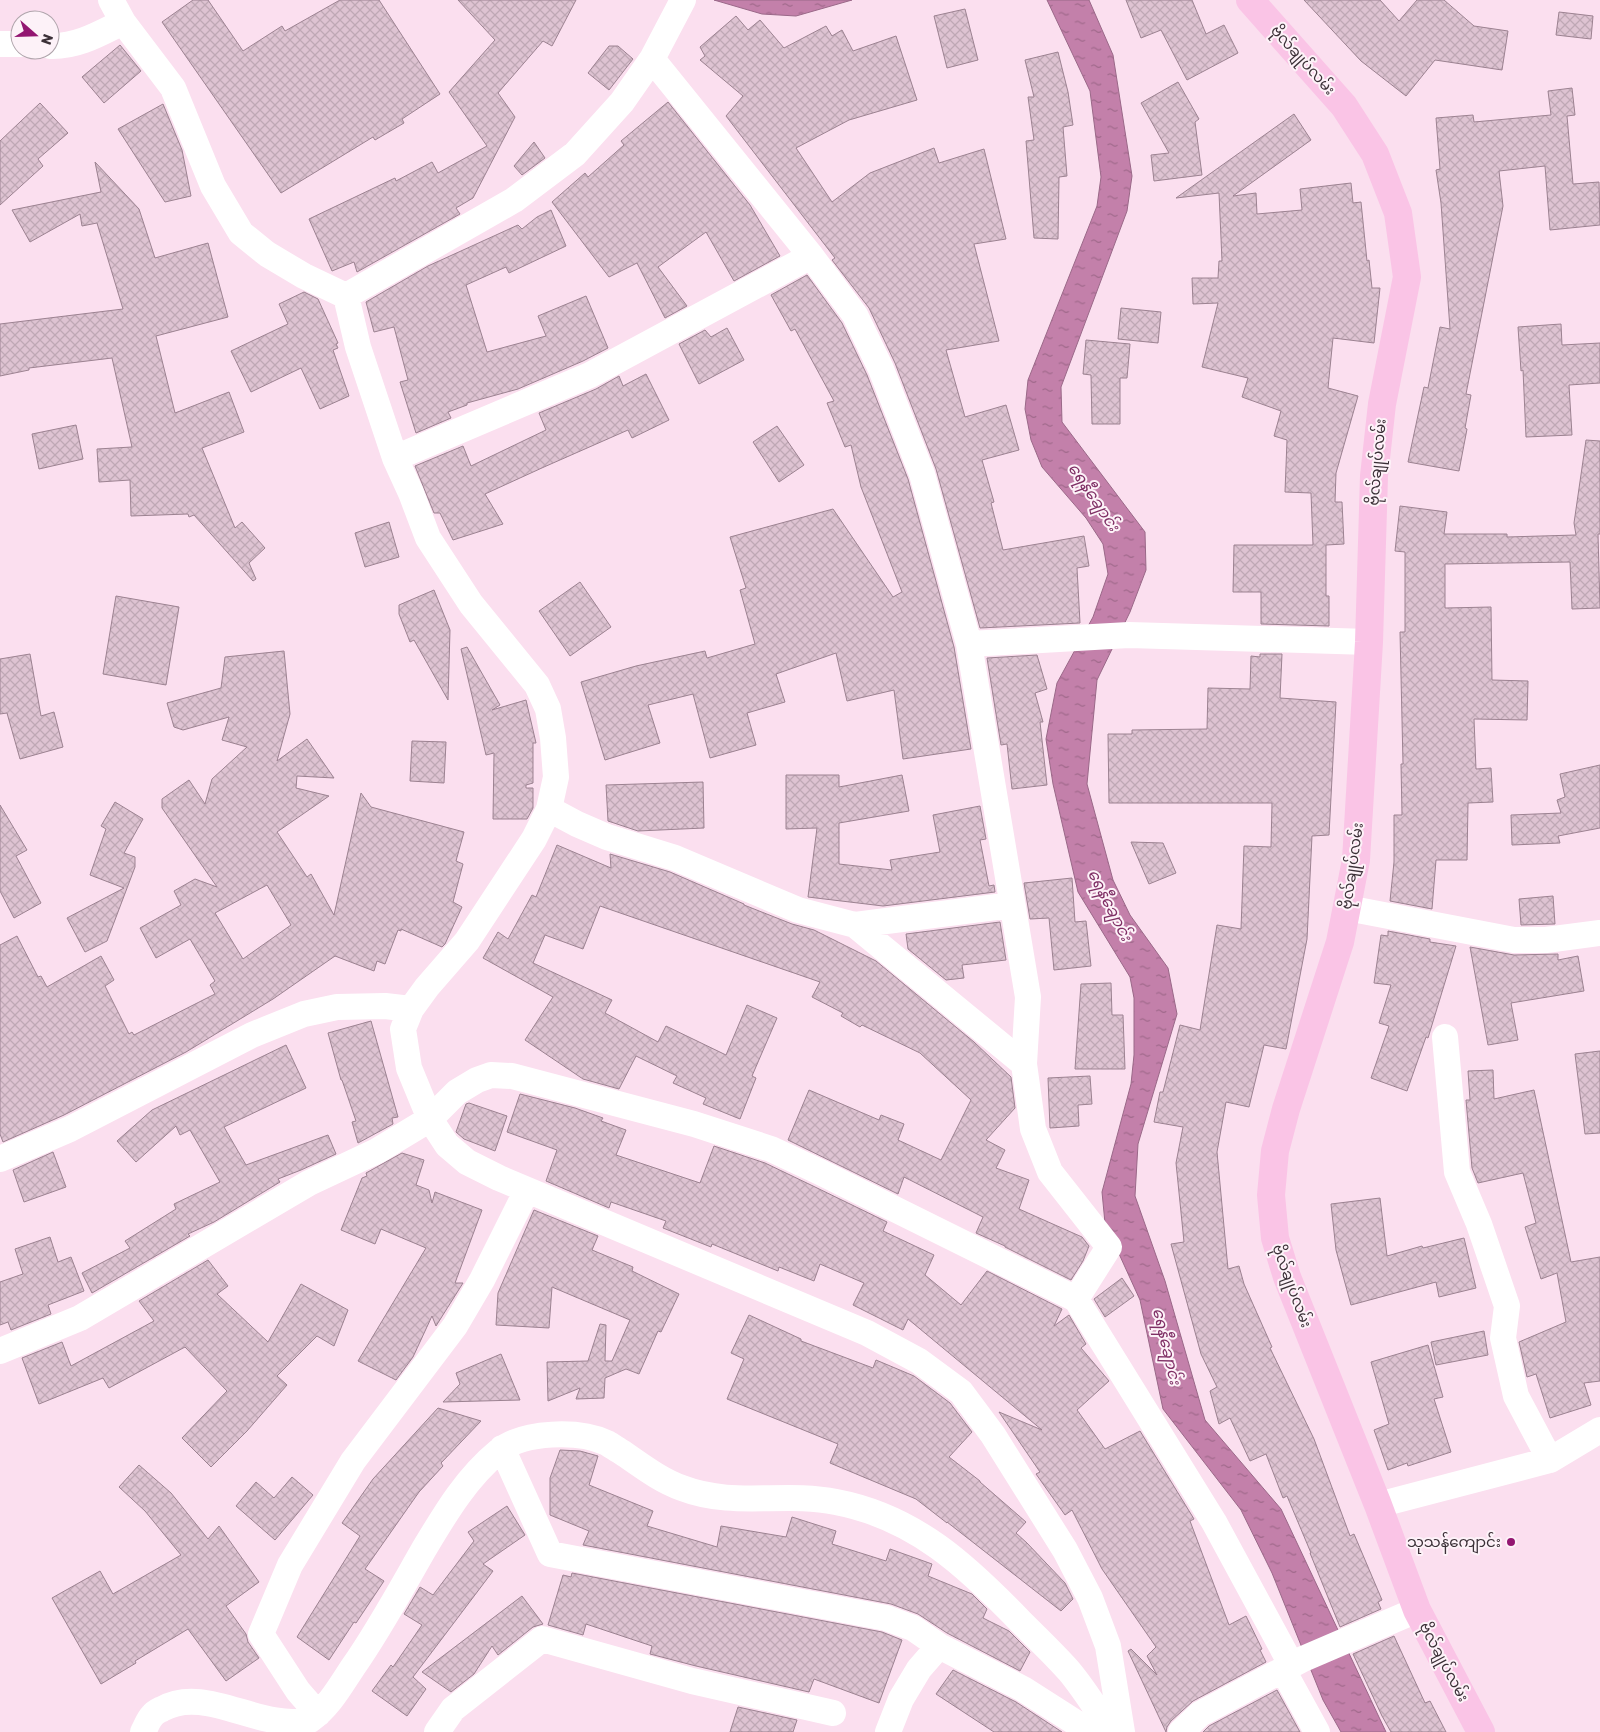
<svg xmlns="http://www.w3.org/2000/svg" width="1600" height="1732" viewBox="0 0 1600 1732" font-family="Rubik,'Noto Sans Myanmar',sans-serif">
<style>
.water{fill:url(#water-ripples);stroke:#9a6888}
.building{fill:url(#building-cross-hatch);stroke:#9c8291;fill-rule:evenodd}
.lines{fill:none;stroke-linecap:round;stroke-linejoin:round}
.minor{stroke:#fff;stroke-width:26}
.primary{stroke:#fac4e6;stroke-width:28}
.poi-dot{fill:#931671;stroke:#fdf2f8;stroke-width:2}
.labels{text-anchor:middle;dominant-baseline:central;stroke-width:4;stroke-linejoin:round;paint-order:stroke}
.street-label{font-size:15px;fill:#3b3037;stroke:#fdf2f8}
.poi-label{font-size:15px;fill:#3b3037;stroke:#fdf2f8;text-anchor:end}
.water-label{font-size:16px;font-style:italic;fill:#7f2f65;stroke:#fdf2f8}
</style>
<defs>
<pattern id="water-ripples" width="26" height="14" patternUnits="userSpaceOnUse" patternTransform="scale(1.25)"><rect width="26" height="14" fill="#c380aa"/><path d="M2 4q2-2 4 0t4 0M15 11q2-2 4 0t4 0" fill="none" stroke="#a0698b"/></pattern>
<pattern id="building-cross-hatch" width="8" height="8" patternUnits="userSpaceOnUse" patternTransform="scale(1.25)"><rect width="8" height="8" fill="#dec3d2"/><path d="M0 0l8 8M0 8l8-8" fill="none" stroke="#bfa8b5"/></pattern>
</defs>
<rect width="100%" height="100%" fill="#fbdfef"/>
<path class="water" d="M714,0H852L796,16L762,14Z
M1047,0H1089L1113,55L1132,176L1127,211L1061,387L1062,422L1145,532L1146,570L1130,612L1097,680L1087,784L1113,880L1130,915L1168,968L1177,1014L1138,1144L1135,1196L1165,1281L1205,1420L1281,1509L1386,1732H1341L1323,1700L1272,1573L1241,1510L1163,1409L1140,1300L1105,1223L1102,1192L1131,1084L1134,1055V998L1130,977L1078,892L1053,784L1046,739L1057,683L1093,617L1108,574L1103,544L1086,518L1042,467L1031,440L1025,409L1028,380L1097,206L1101,177L1090,91Z"/>
<path class="building" d="M193,0H208L243,51L282,26L285,31L340,0H379L440,94L402,119L404,123L375,140L373,137L281,193L162,22Z
M458,0H576L552,46L543,41L498,93L515,117L473,198L456,208L460,214L357,272L354,262L332,271L309,219L395,178L396,181L432,162L438,173L487,146L449,92L495,40Z
M1126,0H1192L1206,34L1224,25L1238,53L1187,80L1161,30L1141,38Z
M1304,0H1380L1399,21L1417,0H1444L1474,26L1508,31L1502,70L1435,60L1406,96L1361,61Z
M965,9L978,60L947,68L934,16Z
M1559,12L1593,16L1591,39L1556,35Z
M736,16L748,30L760,20L784,48L826,26L832,36L842,30L853,51L896,36L917,100L849,120L796,148L832,202L870,173L934,148L939,163L984,149L1006,239L974,244L999,341L946,350L965,417L1006,405L1019,450L982,460L994,502L991,503L1003,550L1084,536L1089,566L1077,568L1080,623L980,628L936,469L895,363L869,308L832,260L835,258L726,116L743,96L700,60L705,56L700,47Z
M120,45L141,71L104,103L82,77Z
M609,46H618L633,59L609,90L588,73Z
M1058,52L1068,92L1073,125L1063,127L1067,176L1059,177L1058,239L1034,238L1026,141L1034,140L1028,97H1034L1025,60Z
M1178,82L1199,119L1195,122L1202,175L1154,181L1151,155L1169,153L1141,103Z
M1572,88L1575,115L1567,116L1573,184L1599,182L1600,225L1550,230L1545,166L1499,171L1503,206L1466,394L1471,395L1465,428L1467,429L1459,471L1408,462L1424,387L1428,388L1440,327L1450,329L1441,203L1436,170L1440,169L1436,118L1473,115L1474,122L1551,115L1548,91Z
M668,102L750,205L780,256L734,281L706,232L658,267L687,306L665,318L637,263L609,277L552,202L585,173L588,177L624,145L621,141Z
M40,103L68,133L38,159L43,166L0,205V141Z
M163,104L182,150L191,196L165,202L118,129Z
M1294,114L1311,140L1233,196L1256,193L1257,214L1302,210L1300,189L1351,183L1353,203L1361,202L1367,261L1369,260L1372,288H1380L1374,343L1333,338L1328,388L1358,396L1336,473L1335,502H1342L1344,544L1326,545V596H1329V626L1261,624V592H1233L1234,545H1313L1311,493L1285,492L1287,440L1274,436L1281,411L1242,397L1248,378L1202,367L1218,303L1193,304L1192,278H1218L1219,261H1222L1219,193L1176,198Z
M534,142L545,158L522,175L514,166Z
M95,162L139,209L155,258L208,243L228,317L156,336L175,413L229,392L244,432L202,448L235,528L242,522L265,548L249,563L256,579L253,581L194,515L189,517L188,514L131,516L130,480L99,482L97,449L132,447L112,358L29,368V370L0,376V324L123,309L97,223L82,226L80,214L30,242L12,210L101,192Z
M551,210L566,246L509,273L506,267L466,285L487,352L546,336L538,316L586,296L608,348L583,361L518,389L467,403V405L448,412L451,418L416,433L400,382L408,380L394,327L374,332L366,302L428,266L518,225L522,229L537,217Z
M807,275L842,323L867,375L908,479L954,647L971,749L903,759L894,690L847,701L836,653L776,674L785,702L747,713L756,745L710,758L693,694L648,705L660,743L605,760L581,682L636,666L705,651L707,658L755,644L740,590L746,588L730,537L833,509L893,597L902,592L861,487L851,445L845,447L827,403L834,401L795,329L791,331L771,295Z
M304,292L318,299L338,343L336,344L338,348L333,350L349,396L320,409L301,368L251,392L231,351L288,324L279,304Z
M1121,308L1161,312L1158,343L1118,339Z
M1561,324L1562,345L1600,343V383L1569,385L1572,435L1526,437L1523,370L1521,371L1518,327Z
M727,328L744,360L699,384L679,344L705,330L711,337Z
M1086,340L1130,344L1127,378H1120V424H1092L1091,375L1083,374Z
M646,374L669,420L632,438L628,430L544,467L485,494L503,524L453,540L440,513H434L415,466L463,446L471,466L546,430L539,413L596,389L619,376L623,386Z
M76,425L83,459L39,469L32,434Z
M777,426L804,465L779,482L753,442Z
M1586,440L1600,441V534H1598L1600,608L1572,609L1570,562L1445,564V608L1491,607L1492,680L1528,681L1527,720L1474,719L1476,769L1491,768L1493,802L1468,803L1467,860H1436L1432,909L1390,901L1394,862V815H1402L1401,764H1403L1400,632H1405V552L1395,551L1400,506L1447,512L1444,534H1507V537L1576,535L1574,523Z
M389,522L399,557L365,567L355,533Z
M580,582L611,627L570,656L539,611Z
M434,590L450,630L448,700L414,640L410,642L399,614V605Z
M116,596L179,607L166,685L103,674Z
M467,647L500,705L492,710L526,700L536,743H533V783L526,785V788H533V808L527,819H493L494,753L486,755L461,649Z
M284,651L290,714L277,761L307,739L334,778L297,776L296,788L329,796L277,832L307,877L311,874L334,915L361,793L371,807L464,832L456,861L463,864L453,902L462,907L445,944L442,947L401,929V931L398,930L385,964L377,961L374,971L335,956L273,999L186,1052L64,1115L3,1142L0,1134V945L17,936L38,977L41,976L47,987L101,956L114,980L105,986L129,1034L132,1032L134,1035L215,994L210,985L215,981L190,939L156,958L140,928L181,905L174,891L195,879L217,887L162,808V799L189,780L205,804L212,779L247,747L222,740L229,717L183,730L174,727L167,703L221,688L225,657ZM267,885L291,925L243,959L215,913Z
M30,654L41,716L54,712L63,747L20,759L7,713L0,714V659Z
M1260,654H1282L1280,698L1336,702L1329,835L1312,836L1307,939L1286,1049L1264,1045L1249,1107L1226,1102L1217,1152L1228,1269L1239,1266L1244,1284L1272,1347L1270,1348L1314,1439L1350,1536L1354,1534L1382,1600L1378,1602L1381,1609L1340,1627L1310,1553H1311L1287,1496L1283,1498L1266,1454L1250,1461L1230,1418L1219,1424L1210,1391L1217,1387L1201,1354L1171,1244L1184,1242L1176,1163L1183,1127L1154,1122L1160,1092H1163L1180,1025L1200,1030L1217,925L1241,929L1244,846L1271,847L1272,803H1109L1108,734H1132V730L1207,729L1208,688L1250,689L1251,656L1260,657Z
M1037,655L1047,689L1035,693L1043,722H1040L1047,785L1012,789L1007,744L1001,745L987,658Z
M412,741L446,742L444,783L410,781Z
M1600,765V828L1558,836L1560,843L1512,845L1511,815L1561,813L1557,800L1565,797L1560,774Z
M786,775H839V787L902,775L909,811L839,823V864L892,870L890,860L940,852L933,815L980,806L986,839L980,840L989,886L994,885L995,892L883,906L808,897L817,828L786,829Z
M703,782L704,828L638,831L608,821L606,785Z
M115,802L143,819L124,853L135,857V867L107,941L85,952L67,918L124,888L90,875L106,829L101,826Z
M0,805L27,850L16,856L41,903L14,918L0,891Z
M1131,842L1163,843L1176,873L1149,884Z
M557,845L611,868L610,854L670,872L744,904V905L792,924L814,930L876,961L974,1042L1011,1077L1015,1108L986,1140L1005,1150L996,1168L1029,1180L1019,1209L1082,1237L1089,1246L1083,1261L1071,1280L1005,1247V1246L976,1233L983,1217L904,1177L898,1194L788,1140L809,1090L879,1120L881,1115L904,1124L898,1140L941,1160L971,1100L920,1053L862,1025L860,1027L841,1016L843,1013L812,997L820,982L600,906L583,949L545,935L533,963L612,1000L605,1013L658,1042L666,1026L726,1055L747,1005L777,1018L752,1076L756,1078L740,1119L703,1104L706,1098L673,1083L677,1076L636,1056L619,1089L583,1079L525,1040L553,997L483,958L498,932L508,939L532,895L536,897Z
M1072,878L1075,922L1086,921L1091,966L1054,970L1049,918L1030,919L1024,883Z
M1553,896L1555,924L1521,925L1519,899Z
M1000,922L1006,960L962,965L964,978L946,980L908,949L906,934Z
M1388,931L1430,939V942L1456,946L1428,1038L1426,1037L1407,1091L1371,1078L1389,1026L1379,1023L1391,985L1374,983L1381,935L1388,936Z
M1470,947L1514,955L1558,954V960L1578,956L1584,991L1511,1003L1518,1040L1488,1045Z
M1111,983L1112,1015H1123L1125,1069H1075L1081,984Z
M371,1021L398,1117L392,1118L393,1124L358,1143L352,1122L356,1121L342,1080H341L328,1033Z
M286,1045L306,1088L224,1127L246,1165L328,1135L336,1154L301,1170L278,1179L280,1182L214,1222L188,1234L190,1236L92,1293L82,1273L130,1248L125,1241L176,1209L174,1204L220,1182L190,1130L180,1135L176,1126L136,1162L117,1141L152,1110Z
M1600,1051V1133L1585,1134L1575,1054Z
M1493,1070L1494,1099L1534,1090L1571,1262L1600,1257V1381L1584,1383L1591,1405L1550,1418L1536,1374L1527,1377L1519,1342L1566,1322L1557,1273L1541,1279L1525,1227L1536,1223L1523,1173L1478,1183L1472,1168L1466,1100H1470L1468,1071Z
M1090,1076L1092,1104L1078,1105L1079,1126L1050,1128L1048,1078Z
M520,1094L575,1108L603,1118L601,1121L626,1130L616,1155L700,1183L714,1146L765,1163L813,1186L887,1222L883,1231L934,1255L925,1275L961,1305L987,1271L1062,1309L1054,1326L1069,1315L1086,1344L1081,1348L1109,1381L1077,1410L1105,1449L1140,1431L1194,1519L1190,1521L1229,1625L1246,1616L1262,1649L1260,1650L1266,1662L1193,1701L1171,1721L1167,1727L1166,1732L1128,1651L1131,1649L1157,1675L1147,1656L1156,1647L1102,1569L1072,1510L1065,1515L1036,1474L1040,1472L999,1412L1042,1430L908,1319L903,1330L853,1305L864,1283L820,1264L814,1281L779,1267L778,1271L712,1244L711,1247L663,1228L666,1221L611,1202L609,1208L546,1181L557,1150L507,1132Z
M469,1103L507,1116L495,1151L464,1139L456,1132L466,1104Z
M53,1152L66,1187L24,1202L13,1170Z
M402,1153L424,1160L416,1185L429,1190L432,1203L435,1192L482,1210L455,1283H463L436,1326L432,1316L413,1357L396,1380L358,1361L426,1248L381,1229L375,1244L341,1230L362,1178L367,1176L366,1173Z
M1380,1198L1387,1256L1422,1246L1423,1248L1464,1238L1476,1288L1439,1297L1436,1282L1351,1305L1336,1250L1331,1204Z
M534,1210L598,1236L592,1250L633,1267L632,1271L679,1294L661,1332L658,1331L639,1374L626,1369L605,1378L604,1398L576,1399L580,1388L548,1401L547,1362L588,1361L600,1324L606,1325L605,1361H612L630,1320L552,1287L549,1328L496,1325L498,1293Z
M50,1237L58,1262L71,1257L84,1291L48,1305L51,1314L11,1330L8,1322L0,1325V1282L23,1274L15,1249Z
M208,1260L228,1286L217,1294L268,1342L301,1284L348,1310L334,1346L317,1336L277,1376L287,1385L247,1431L211,1467L182,1438L227,1391L185,1347L109,1388L103,1378L39,1404L22,1358L62,1342L71,1366L154,1321L139,1301Z
M1122,1278L1134,1296L1105,1317L1094,1299Z
M749,1315L801,1339V1341L873,1368L876,1360L914,1376L950,1403L972,1432L949,1457L980,1481V1482L1026,1522L1016,1533L1027,1543L1065,1583L1073,1599L1061,1611L947,1522V1523L916,1499L830,1463L838,1444L727,1399L744,1359L731,1353Z
M1484,1331L1488,1355L1436,1365L1431,1342Z
M1428,1345L1443,1397L1434,1399L1451,1452L1408,1466L1407,1463L1388,1470L1374,1430L1389,1424L1371,1362Z
M501,1354L520,1400L443,1402L460,1384L456,1373Z
M438,1408L481,1421L441,1463L443,1466L419,1492L365,1569L384,1581L356,1623L354,1622L329,1660L297,1637L360,1536L342,1523L373,1479Z
M560,1450L580,1451L598,1456L589,1485L653,1511L647,1526L717,1547L721,1526L786,1537L792,1517L836,1531L832,1544L886,1561L890,1549L932,1564L928,1576L972,1594L987,1609L983,1618L1009,1631L1030,1652L1020,1671L947,1633L918,1614L891,1604L583,1545L589,1531L550,1515V1478Z
M139,1465L171,1493L208,1539L219,1526L259,1582L226,1606L246,1634L248,1642L259,1658L226,1681L188,1629L135,1661L136,1663L101,1684L52,1598L100,1571L113,1594L181,1555L145,1511L119,1487Z
M292,1477L313,1495L275,1540L236,1506L256,1482L274,1498Z
M507,1506L525,1535L483,1564L493,1571L413,1677L426,1689L407,1716L372,1691L391,1665L393,1667L422,1625L404,1614L420,1587L433,1595L474,1541L468,1532Z
M572,1573L882,1632L902,1640L879,1703L814,1679L809,1692L696,1666L650,1654L652,1646L586,1624L583,1635L548,1625L563,1575L571,1577Z
M522,1596L543,1624L533,1627L498,1655L492,1646L474,1674L451,1692L422,1672Z
M1394,1636L1425,1703L1430,1701L1446,1732H1391L1382,1716L1353,1654Z
M953,1670L1016,1702L1062,1732H994L936,1694Z
M1277,1690L1300,1732H1203L1209,1726Z
M738,1707L797,1720L793,1732H730Z"/>
<g class="lines">
<path class="minor" d="M111,0L123,22L173,88L213,186L241,233L267,254L304,276L346,296
M683,0L652,59L622,102L575,154L514,200L346,296L358,347L395,458L411,493L428,538L471,604L537,685L548,709L553,738L556,777L549,809L534,839L467,941L427,987L411,1009L403,1029L409,1068L430,1119L447,1145L467,1162L499,1178L867,1333L919,1361L961,1392L993,1435L1065,1550L1090,1598L1108,1646L1122,1732
M0,44H20
M50,46C77,47 99,34 123,22
M652,59L811,256L855,315L881,369L922,474L969,644L1028,997L1024,1064L1033,1129L1050,1172L1109,1247L1076,1299
M395,458L590,375L811,256
M969,644L1129,635L1369,642
M549,809L577,824L607,837L675,858L798,910L855,925L1012,905
M1347,908L1514,940H1546L1600,933
M855,925L1024,1064
M1445,1037L1457,1172L1479,1224L1507,1306L1503,1338L1516,1396L1550,1460
M0,1159L70,1129L252,1035L304,1014L337,1007L385,1006L411,1009
M0,1351L80,1318L309,1183L377,1151L430,1119L457,1092L477,1080L491,1075L512,1076L694,1124L771,1149L820,1172L1076,1299L1214,1522L1292,1666
M502,1448L550,1554L886,1618L913,1628L939,1646L1023,1689L1084,1728L1087,1732
M1378,1505L1550,1460L1600,1430
M1283,1670L1317,1732
M318,1714L298,1691L261,1634L290,1565L353,1461L455,1326L482,1280L527,1190
M143,1732C146,1727 148,1720 152,1716C155,1712 158,1711 162,1709C206,1684 260,1732 310,1720C329,1707 341,1685 353,1667C379,1630 401,1589 424,1549C445,1514 466,1478 499,1451C524,1431 579,1430 607,1443C612,1446 618,1450 623,1453C642,1466 660,1480 682,1488C734,1508 784,1491 836,1502C915,1517 967,1566 1021,1622C1037,1638 1054,1654 1069,1671C1085,1690 1098,1712 1112,1732
M437,1732L453,1709L542,1639L692,1681L833,1713
M888,1732L901,1699L919,1669L939,1646
M1181,1732L1200,1714L1303,1659L1417,1610"/>
<path class="primary" d="M1250,0L1344,106L1375,154L1398,213L1407,277L1382,404L1374,476L1369,642L1356,860L1340,942L1286,1109L1275,1151L1271,1195L1275,1238L1287,1277L1378,1505L1417,1610L1481,1732"/>
</g>
<circle class="poi-dot" cx="1511" cy="1542" r="5"/>
<g class="labels">
<g class="street-label">
<text transform="translate(1303 60) rotate(48)">ဗိုလ်‌ချုပ်‌လမ်း</text>
<text transform="translate(1377 462) rotate(-85)">ဗိုလ်‌ချုပ်‌လမ်း</text>
<text transform="translate(1352 866) rotate(-82)">ဗိုလ်‌ချုပ်‌လမ်း</text>
<text transform="translate(1292 1286) rotate(70)">ဗိုလ်‌ချုပ်‌လမ်း</text>
<text transform="translate(1444 1662) rotate(62)">ဗိုလ်‌ချုပ်‌လမ်း</text>
</g>
<g class="poi-label">
<text x="1501" y="1542">သုသန်ကျောင်း</text>
</g>
<g class="water-label">
<text transform="translate(1094 497) rotate(56)">ရေနီချောင်း</text>
<text transform="translate(1110 905) rotate(63)">ရေနီချောင်း</text>
<text transform="translate(1167 1346) rotate(77)">ရေနီချောင်း</text>
</g>
</g>
<g transform="translate(35 35) rotate(110)"><circle r="24" fill="#fdf2f8" stroke="#afa4ab"/>
<path d="M0-4L9 19L0 12L-9 19Z" fill="#931671"/>
<text y="-8" font-size="14" font-weight="bold" text-anchor="middle" fill="#3b3037">N</text>
</g>
</svg>
